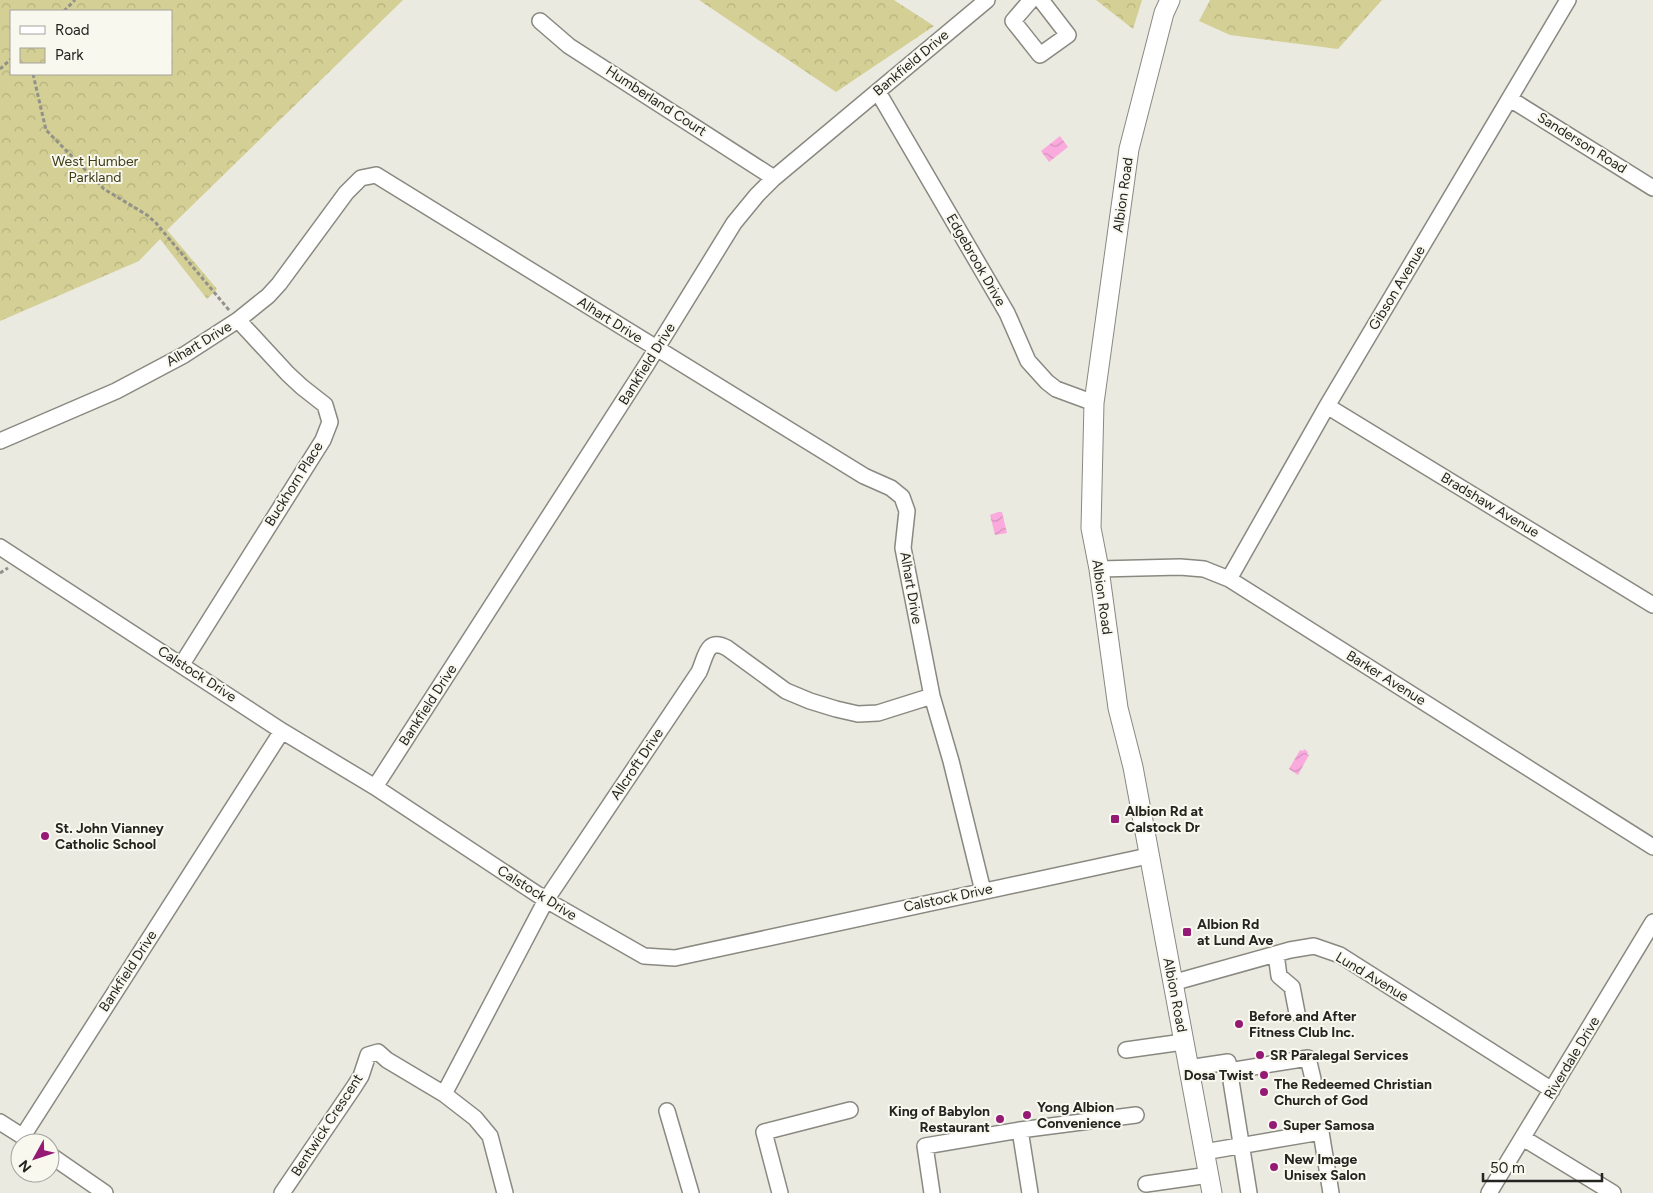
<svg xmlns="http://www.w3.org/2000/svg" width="1653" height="1193" viewBox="0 0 1653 1193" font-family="Figtree,sans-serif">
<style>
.park{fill:url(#park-crowns);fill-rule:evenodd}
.water{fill:url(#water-waves)}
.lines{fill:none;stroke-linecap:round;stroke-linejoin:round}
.minor-casing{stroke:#898981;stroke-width:18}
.major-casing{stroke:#898981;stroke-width:21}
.path{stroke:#92918a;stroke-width:3;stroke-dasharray:4 2.5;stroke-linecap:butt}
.minor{stroke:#fff;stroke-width:15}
.major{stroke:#fff;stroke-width:19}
.poi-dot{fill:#951a75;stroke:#f8f8ef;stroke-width:2}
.labels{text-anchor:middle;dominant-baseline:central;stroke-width:4;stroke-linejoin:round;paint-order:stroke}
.street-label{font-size:14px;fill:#252421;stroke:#f8f8ef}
.park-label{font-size:14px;fill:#403c15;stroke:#f8f8ef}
.poi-label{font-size:14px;font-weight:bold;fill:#252421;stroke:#f8f8ef;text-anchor:start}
</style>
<defs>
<pattern id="park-crowns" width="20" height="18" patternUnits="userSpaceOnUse" patternTransform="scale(1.25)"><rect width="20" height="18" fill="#d4cf94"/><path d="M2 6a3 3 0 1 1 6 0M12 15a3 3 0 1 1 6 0" fill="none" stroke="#b6b27f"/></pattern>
<pattern id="water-waves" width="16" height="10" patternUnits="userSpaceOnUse" patternTransform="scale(1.25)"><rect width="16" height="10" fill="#faaadd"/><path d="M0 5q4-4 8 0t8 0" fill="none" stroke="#d692bd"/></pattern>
</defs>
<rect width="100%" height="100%" fill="#ebeae1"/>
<path class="park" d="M0,0H403L167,230L217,289L207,299L160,239L139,261L0,321ZM171,11V74H11V11Z
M699,0H894L934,26L836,92Z
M1096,0H1142L1133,29Z
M1210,0H1382L1338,49L1230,35L1199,21Z"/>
<path class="water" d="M1060,136L1068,147L1049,162L1041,151Z
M998,512H1002L1007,533L995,535L990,515Z
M1304,749L1308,752L1307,754L1309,755L1298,775L1289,769L1300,750L1303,751Z"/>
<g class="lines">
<g class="minor-casing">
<path id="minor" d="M1031,0L1013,21L1040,55L1068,35L1041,0
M540,21L569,46L774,178
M878,92L1007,313L1028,361L1047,382L1056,389L1094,403
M1510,99L1653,188
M1327,406L1653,605
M0,441L116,391L184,355L238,320L268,296L279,284L346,193L361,178L376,175L864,476L891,488L902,497L907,511L903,548L932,696L951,761L983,891
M0,547L282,731L375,787L546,900L644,956L675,958L1148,856
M1099,569L1180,567L1204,569L1229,579L1653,847
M1229,579L1327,406L1568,0
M182,664L323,440L330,422L325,405L302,387L288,374L238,320
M375,787L647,364L734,223L757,195L774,178L987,0
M1276,954L1279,976L1292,987L1297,1013
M1172,983L1290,950L1314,946L1340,955L1552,1090
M1126,1050L1183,1042
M1188,1068L1228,1062L1249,1193
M1229,1071L1308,1058L1313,1079
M444,1094L546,900L699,672C706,657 706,637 727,648L786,691L810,701L836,709L858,714L878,713L932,696
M667,1111L691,1193
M0,1122L33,1143
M1020,1130L1030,1193
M23,1136L282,731
M1523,1138L1613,1193
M1204,1152L1321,1132L1331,1193
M50,1155L105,1193
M1146,1184L1209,1175
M282,1193L354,1087L361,1076L368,1055L378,1052L387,1060L444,1094L475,1118L490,1136L505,1193
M780,1193L764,1132L850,1110
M932,1193L925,1146L1020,1130L1136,1115
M1489,1193L1653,922"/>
</g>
<g class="major-casing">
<path id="major" d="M1170,0L1164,13L1129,149L1094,403L1091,528L1099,569L1118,708L1133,767L1212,1193"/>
</g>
<path class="path" d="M64,11L75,0
M0,69L11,59
M33,74L46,130L104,189L147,215L156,223L229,310
M0,573L8,568"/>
<use href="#minor" class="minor"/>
<use href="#major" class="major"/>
</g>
<g class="poi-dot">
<rect x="1110" y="814" width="10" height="10" rx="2.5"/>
<circle cx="45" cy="836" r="5"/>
<rect x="1182" y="927" width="10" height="10" rx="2.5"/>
<circle cx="1239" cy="1024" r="5"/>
<circle cx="1260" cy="1055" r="5"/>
<circle cx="1264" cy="1075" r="5"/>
<circle cx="1264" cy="1092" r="5"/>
<circle cx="1027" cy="1115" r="5"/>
<circle cx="1000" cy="1119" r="5"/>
<circle cx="1273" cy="1125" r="5"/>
<circle cx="1274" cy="1167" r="5"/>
</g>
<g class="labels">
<g class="street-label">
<text transform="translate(911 63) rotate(-40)">Bankfield Drive</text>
<text transform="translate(656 101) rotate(33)">Humberland Court</text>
<text transform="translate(1582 143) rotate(32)">Sanderson Road</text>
<text transform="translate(1123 195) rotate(-82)">Albion Road</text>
<text transform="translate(976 260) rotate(60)">Edgebrook Drive</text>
<text transform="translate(1397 288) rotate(-59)">Gibson Avenue</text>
<text transform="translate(610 320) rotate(32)">Alhart Drive</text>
<text transform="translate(199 344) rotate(-31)">Alhart Drive</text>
<text transform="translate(647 364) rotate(-58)">Bankfield Drive</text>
<text transform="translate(294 484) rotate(-58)">Buckhorn Place</text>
<text transform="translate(1490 505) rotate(31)">Bradshaw Avenue</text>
<text transform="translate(911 588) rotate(80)">Alhart Drive</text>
<text transform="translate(1102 597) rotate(82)">Albion Road</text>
<text transform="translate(197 674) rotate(33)">Calstock Drive</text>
<text transform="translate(1386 678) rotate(32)">Barker Avenue</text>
<text transform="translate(428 705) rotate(-57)">Bankfield Drive</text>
<text transform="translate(637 764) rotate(-56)">Allcroft Drive</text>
<text transform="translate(537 893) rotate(32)">Calstock Drive</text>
<text transform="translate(948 898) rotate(-12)">Calstock Drive</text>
<text transform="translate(128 971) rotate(-57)">Bankfield Drive</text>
<text transform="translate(1372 977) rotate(31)">Lund Avenue</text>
<text transform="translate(1175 995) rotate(79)">Albion Road</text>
<text transform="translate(1572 1058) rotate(-59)">Riverdale Drive</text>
<text transform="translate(327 1125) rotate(-57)">Bentwick Crescent</text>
</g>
<g class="park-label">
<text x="95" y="161">West Humber<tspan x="95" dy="16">Parkland</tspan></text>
</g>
<g class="poi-label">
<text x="1125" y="811">Albion Rd at<tspan x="1125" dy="16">Calstock Dr</tspan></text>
<text x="55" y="828">St. John Vianney<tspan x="55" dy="16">Catholic School</tspan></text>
<text x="1197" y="924">Albion Rd<tspan x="1197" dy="16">at Lund Ave</tspan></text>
<text x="1249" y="1016">Before and After<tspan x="1249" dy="16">Fitness Club Inc.</tspan></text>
<text x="1270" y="1055">SR Paralegal Services</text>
<text x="1254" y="1075" text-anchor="end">Dosa Twist</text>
<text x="1274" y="1084">The Redeemed Christian<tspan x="1274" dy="16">Church of God</tspan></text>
<text x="1037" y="1107">Yong Albion<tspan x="1037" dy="16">Convenience</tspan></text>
<text x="990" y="1111" text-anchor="end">King of Babylon<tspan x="990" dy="16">Restaurant</tspan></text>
<text x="1283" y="1125">Super Samosa</text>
<text x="1284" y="1159">New Image<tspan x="1284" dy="16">Unisex Salon</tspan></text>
</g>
</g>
<rect x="10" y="10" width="162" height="65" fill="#f8f8ef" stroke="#a4a39d"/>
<rect x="20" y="26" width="25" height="8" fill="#ffffff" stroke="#a4a39d"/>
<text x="55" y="35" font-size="15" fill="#252421">Road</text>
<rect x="20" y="48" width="25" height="15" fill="url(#park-crowns)" stroke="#a4a39d"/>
<text x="55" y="60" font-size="15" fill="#252421">Park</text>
<g transform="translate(35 1158) rotate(230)"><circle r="24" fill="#f8f8ef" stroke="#a4a39d"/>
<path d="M0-4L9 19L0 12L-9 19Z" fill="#951a75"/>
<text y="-8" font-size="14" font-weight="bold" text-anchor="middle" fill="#252421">N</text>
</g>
<path d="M1483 1173v8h119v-8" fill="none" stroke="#252421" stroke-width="2.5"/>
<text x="1490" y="1173" font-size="15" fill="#252421" stroke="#f8f8ef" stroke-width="4" paint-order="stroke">50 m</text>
</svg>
